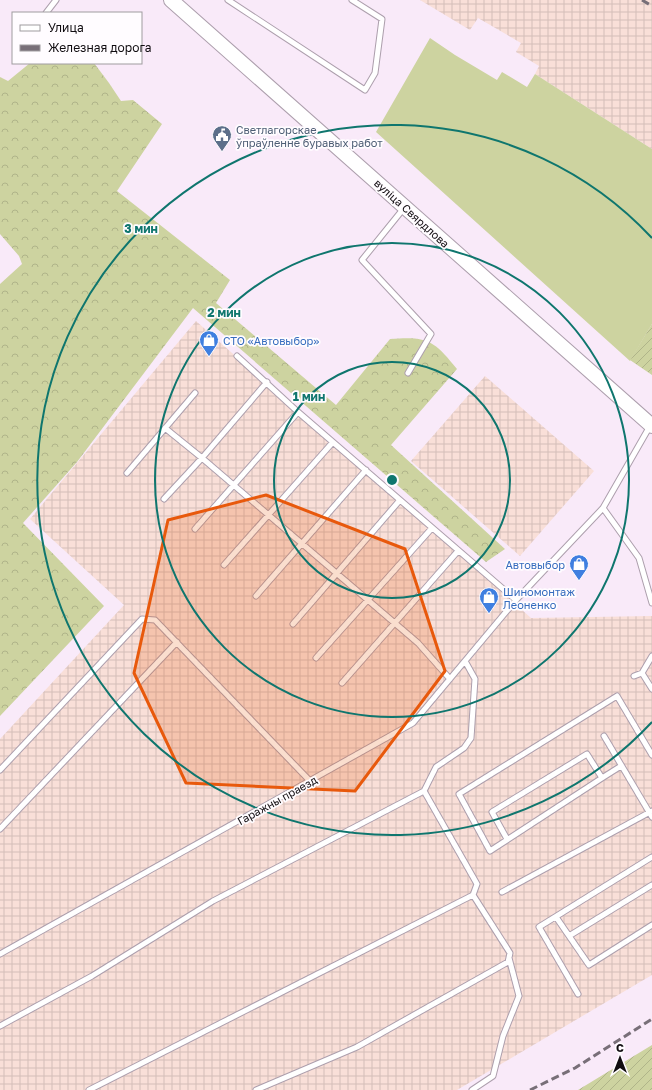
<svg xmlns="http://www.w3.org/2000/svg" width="652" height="1090" viewBox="0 0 652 1090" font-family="'Golos Text',sans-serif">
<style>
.industrial{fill:url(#industrial-grid)}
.forest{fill:url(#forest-crowns)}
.garden{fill:url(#garden-furrows)}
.pitch{fill:#cdd3a0}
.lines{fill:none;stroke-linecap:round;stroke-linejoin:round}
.lane-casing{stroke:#ad9fad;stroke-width:7}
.secondary-casing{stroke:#ad9fad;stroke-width:16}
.lane{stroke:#fff;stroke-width:5}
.secondary{stroke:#fff;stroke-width:14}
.rail{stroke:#786f78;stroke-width:3;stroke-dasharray:8 4;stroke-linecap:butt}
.marked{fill:#e8590c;fill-opacity:0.2;stroke:#e8590c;stroke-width:3;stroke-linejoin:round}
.ring{fill:none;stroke:#0f766e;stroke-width:2}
.labels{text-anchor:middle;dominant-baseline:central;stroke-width:3.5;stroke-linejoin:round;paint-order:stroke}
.service-label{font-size:11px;fill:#4e5e75;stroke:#fffcff;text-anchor:start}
.street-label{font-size:11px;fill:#100c10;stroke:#fffcff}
.shop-label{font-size:11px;fill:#366cbe;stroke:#fffcff;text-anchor:start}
.centre{fill:#0f766e;stroke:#fffcff;stroke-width:2}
.ring-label{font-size:12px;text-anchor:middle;font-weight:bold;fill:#0f766e;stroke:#fffcff;stroke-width:3.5;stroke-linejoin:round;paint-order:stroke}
</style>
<defs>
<pattern id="industrial-grid" width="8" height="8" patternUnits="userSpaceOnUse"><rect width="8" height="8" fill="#f9dfd8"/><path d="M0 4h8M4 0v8" fill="none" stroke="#d4beb8"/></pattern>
<pattern id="forest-crowns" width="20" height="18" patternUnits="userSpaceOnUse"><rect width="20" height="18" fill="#cdd3a0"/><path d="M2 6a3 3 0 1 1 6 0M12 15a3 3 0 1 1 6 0" fill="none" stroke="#afb489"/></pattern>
<pattern id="garden-furrows" width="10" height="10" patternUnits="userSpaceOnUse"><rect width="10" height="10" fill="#cdd3a0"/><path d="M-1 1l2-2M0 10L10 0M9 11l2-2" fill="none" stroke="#afb489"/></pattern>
</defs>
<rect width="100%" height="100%" fill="#f9eaf9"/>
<path class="industrial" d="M420,0H652V149L535,74L539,66L516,52L521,43L478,18L470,30Z
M196,321L531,618L652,616V975L457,1090H0V739L124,605L30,519Z
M485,376L594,471L520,556L411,461Z"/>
<path class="forest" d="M30,63H94L109,83L121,101L133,100L162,124L117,191L230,280L216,303L336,405L390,339C427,336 434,340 457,369L391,445L505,549L486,562L193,308L77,462L23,523L104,606L0,716V284L22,264L19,256L0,234V77L8,81Z"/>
<path class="garden" d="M652,324V375L630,360Z
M652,1045V1090H578Z"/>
<path class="pitch" d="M430,38L455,55L497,80L502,72L527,87L535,74L652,149V324L630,361L376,132Z"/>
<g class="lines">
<g class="lane-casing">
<path id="lane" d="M228,0L365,90L375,73L382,19L352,0
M46,13L56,0
M404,208L362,260L431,334L408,373
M237,356L298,412L516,600
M165,428L202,458L418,643L450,679
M127,473L195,393
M164,499L202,458L267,382
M603,508L639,558L652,603
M195,529L298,412
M224,565L333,442
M256,596L366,470
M293,624L400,500
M316,658L432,528
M642,673L652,689
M634,676L642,673L652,656
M342,683L458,551
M604,736L652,817
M0,770L142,619L155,620L310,781
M602,778L621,766
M0,829L177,642
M507,839L492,812L587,754L602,778L490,851L459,794L617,696L652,755
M502,892L652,811
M556,917L589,965L652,925
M569,936L652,885
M0,954L413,723L516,600L603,508L650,426
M578,994L539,927L652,857
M0,1026L92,976L213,901L424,791L436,767L464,748L471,738L475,679L465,661
M89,1090L473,895L477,884L424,791
M256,1090L357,1047L508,962L510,953L473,895
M472,1090L493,1076L503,1036L519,996L509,958"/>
</g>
<g class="secondary-casing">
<path id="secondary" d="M171,0L652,426"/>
</g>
<use href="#lane" class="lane"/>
<use href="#secondary" class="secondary"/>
<path class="rail" d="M642,0L652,6
M530,1090L575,1068L652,1019"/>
</g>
<path class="marked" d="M266,495L405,549L445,671L355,791L186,783L134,673L168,520Z"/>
<g class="ring">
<circle cx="392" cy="480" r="118"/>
<circle cx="392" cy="480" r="237"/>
<path d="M652 722A355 355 0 1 1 652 238"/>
</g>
<defs>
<g id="civic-pin" transform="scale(1)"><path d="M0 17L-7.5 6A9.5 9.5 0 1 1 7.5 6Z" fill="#5c6f8a" stroke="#fffcff"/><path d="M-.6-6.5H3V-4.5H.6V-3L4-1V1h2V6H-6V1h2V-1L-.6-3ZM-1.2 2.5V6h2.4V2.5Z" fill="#fff"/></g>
<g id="shop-pin" transform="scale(1)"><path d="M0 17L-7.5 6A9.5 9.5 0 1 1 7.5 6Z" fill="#3f7fe0" stroke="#fffcff"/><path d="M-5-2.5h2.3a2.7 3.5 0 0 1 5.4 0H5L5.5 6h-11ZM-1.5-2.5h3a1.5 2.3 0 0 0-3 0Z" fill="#fff"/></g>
</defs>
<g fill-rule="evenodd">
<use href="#civic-pin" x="222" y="135"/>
<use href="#shop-pin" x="209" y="340"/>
<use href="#shop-pin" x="579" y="564"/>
<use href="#shop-pin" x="489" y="597"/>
</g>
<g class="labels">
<g class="service-label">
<text x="236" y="129">Светлагорскае<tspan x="236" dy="13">ўпраўленне буравых работ</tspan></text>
</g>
<g class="street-label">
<text transform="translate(412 213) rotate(42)">вуліца Свярдлова</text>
<text transform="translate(277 800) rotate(-29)">Гаражны праезд</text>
</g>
<g class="shop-label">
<text x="223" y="340">СТО «Автовыбор»</text>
<text x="565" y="564" text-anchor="end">Автовыбор</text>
<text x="503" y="591">Шиномонтаж<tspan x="503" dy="13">Леоненко</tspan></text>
</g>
</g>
<circle cx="392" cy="480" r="6" class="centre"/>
<g class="ring-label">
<text x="141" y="233">3 мин</text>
<text x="224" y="317">2 мин</text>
<text x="309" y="401">1 мин</text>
</g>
<rect x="12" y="12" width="130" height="52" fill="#fffcff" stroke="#9f9c9f"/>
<rect x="20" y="25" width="20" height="6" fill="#ffffff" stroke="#9f9c9f"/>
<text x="48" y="32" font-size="12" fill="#100c10">Улица</text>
<rect x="20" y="45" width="20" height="6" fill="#786f78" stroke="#9f9c9f"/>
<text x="48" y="52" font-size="12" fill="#100c10">Железная дорога</text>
<g transform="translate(620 1058)" stroke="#fffcff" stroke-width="3" paint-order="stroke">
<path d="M0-3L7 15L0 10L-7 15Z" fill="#100c10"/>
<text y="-6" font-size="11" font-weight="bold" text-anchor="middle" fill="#100c10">С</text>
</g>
</svg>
